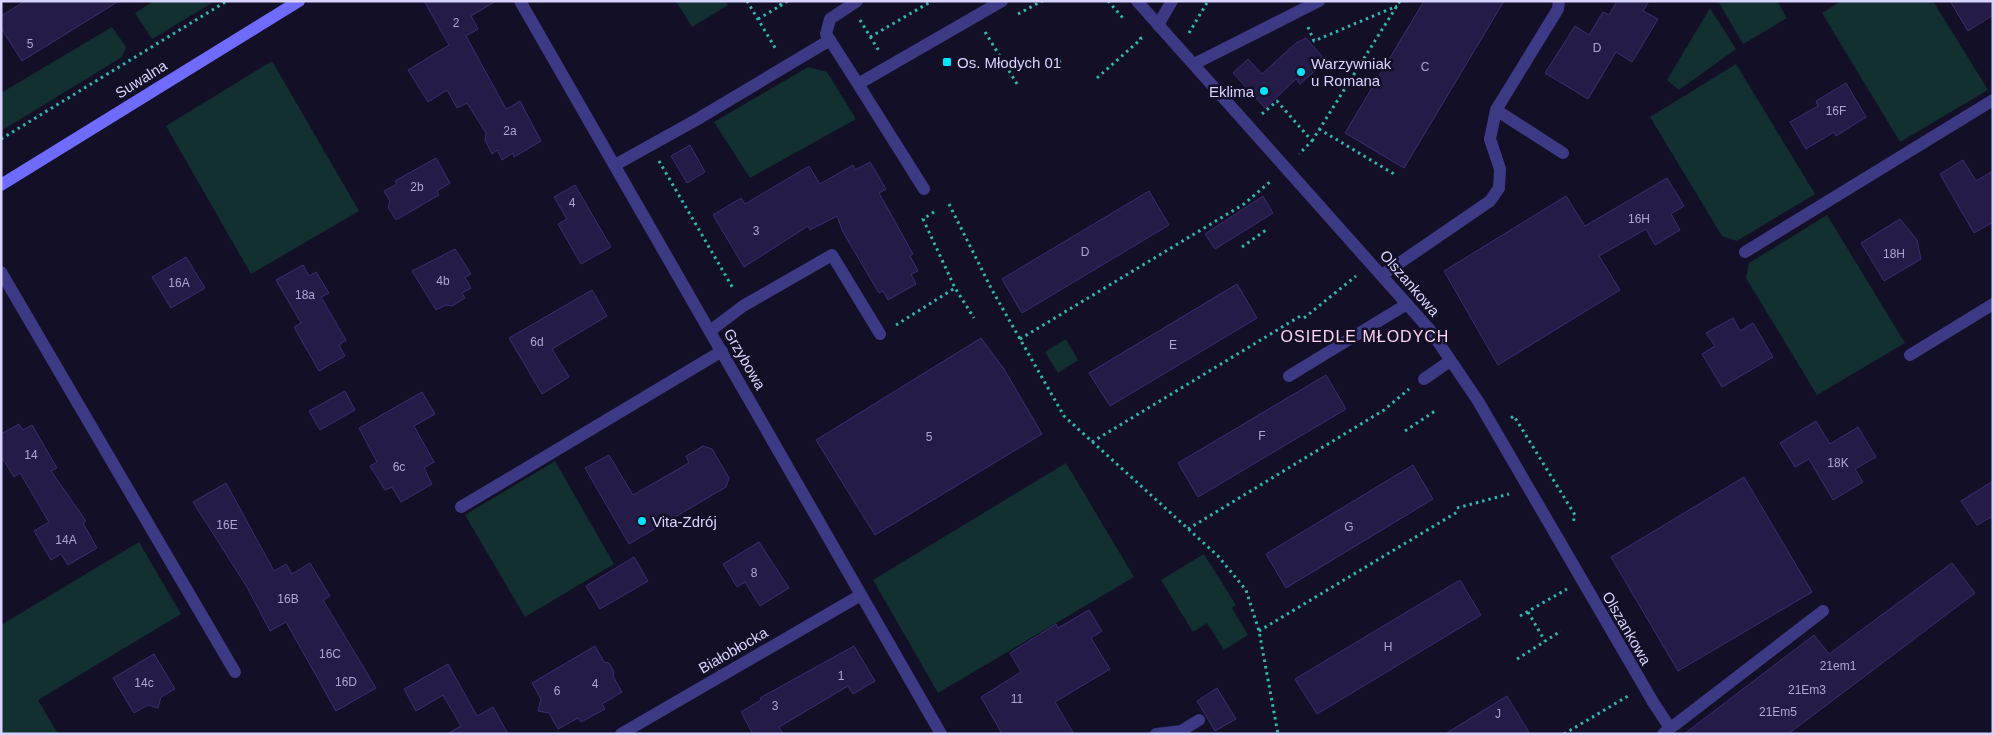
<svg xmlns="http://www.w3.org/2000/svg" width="1994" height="735" viewBox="0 0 1994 735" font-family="Helvetica,sans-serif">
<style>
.green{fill:#12302f}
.building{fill:#241b47;stroke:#3b2d73}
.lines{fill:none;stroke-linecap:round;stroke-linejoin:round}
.path{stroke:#2fb8b0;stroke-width:3;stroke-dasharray:2.5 4;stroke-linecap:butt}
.lane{stroke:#3d3a85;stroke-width:12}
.street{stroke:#3d3a85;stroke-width:12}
.secondary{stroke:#6f6bff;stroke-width:12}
.poi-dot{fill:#00e5ff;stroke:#130f26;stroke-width:2}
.labels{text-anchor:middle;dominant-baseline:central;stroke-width:5;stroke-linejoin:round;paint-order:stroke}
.number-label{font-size:12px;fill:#aca6d1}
.poi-label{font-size:15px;fill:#d9d4ff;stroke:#130f26;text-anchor:start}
.street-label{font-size:15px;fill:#d9d4ff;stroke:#130f26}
.neighbourhood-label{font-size:16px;letter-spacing:1px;fill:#ffd6f0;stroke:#130f26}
</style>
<rect width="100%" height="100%" fill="#130f26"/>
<path class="green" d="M154,1H215L152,39L135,13Z
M676,1H726L728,5L692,27Z
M1718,1H1777L1787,18L1743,44Z
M1841,1H1933L1988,90L1900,142L1822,13Z
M1710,8L1736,49L1679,90L1667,80Z
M112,27L126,47L122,57L1,131V93Z
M272,61L359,211L251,274L166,126Z
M1736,64L1815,194L1737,241L1722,236L1650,117Z
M808,67L827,72L856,119L750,178L714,122Z
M1827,215L1905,343L1817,395L1746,278L1749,263Z
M1066,339L1078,360L1058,373L1045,352Z
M555,461L614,564L525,617L465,515Z
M1066,463L1134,577L938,693L873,580Z
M139,542L181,614L38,700L58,734H1V625Z
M1204,554L1236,605L1232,608L1248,635L1224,650L1207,623L1193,632L1161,580Z"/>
<path class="building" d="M25,1H119L22,61L1,28V16Z
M424,1H496L471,16L478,29L466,36L505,107L507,109L520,101L541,141L514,157L513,153L502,160L497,150L492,154L485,140L486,133L467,103L457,108L447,90L428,102L408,70L449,45Z
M1424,1H1504L1404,168L1345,133Z
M1617,1H1649L1643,11L1658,19L1632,62L1616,52L1588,99L1545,73L1575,26L1589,35L1603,12L1609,15Z
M1950,1H1993V15L1968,31Z
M1306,38L1326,61L1300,84L1296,79L1265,108L1233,73L1248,59L1262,74L1296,43Z
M1846,83L1866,117L1836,136L1834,132L1806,149L1790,122L1818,106L1816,101Z
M690,145L705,172L687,183L671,156Z
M436,158L450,183L437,191L439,195L396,220L388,207L390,201L384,191L397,184L395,181Z
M1963,160L1976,181L1993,171V222L1974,233L1940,174Z
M870,162L886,189L879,193L913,254L910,256L918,271L911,274L916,284L888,300L883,291L879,293L843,232L837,216L810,230L808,226L744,267L713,215L741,198L745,204L809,166L820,184L853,165L855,170Z
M1667,178L1684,206L1671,214L1680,230L1655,245L1646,229L1599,256L1620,290L1498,365L1444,271L1566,196L1585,226Z
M575,185L611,247L581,264L558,224L567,219L554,197Z
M1149,191L1169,225L1022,313L1002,279Z
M1263,196L1273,213L1215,249L1205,234Z
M1900,219L1917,240L1921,259L1884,281L1861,243Z
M455,249L471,274L465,277L471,288L462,293L465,298L452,306L446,305L436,310L412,271Z
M186,257L205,288L171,308L152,277Z
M303,265L309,276L316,272L329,293L321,297L346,340L339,345L345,356L319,371L294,327L301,323L276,280Z
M1237,284L1257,318L1110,406L1089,373Z
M592,290L607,316L552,349L569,377L542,394L509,338Z
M1733,318L1740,331L1753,323L1773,357L1722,387L1702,354L1715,346L1706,333Z
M981,338L1004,369L1042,434L875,535L816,440Z
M1326,375L1346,409L1198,497L1178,463Z
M345,391L355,410L320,430L309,411Z
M422,392L435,414L414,426L434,462L424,468L432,484L401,502L392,487L385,490L370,466L377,462L359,428Z
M1816,421L1830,444L1858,427L1876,457L1855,469L1863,482L1833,500L1809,459L1795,467L1780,443Z
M19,424L23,430L32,425L57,468L51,471L86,521L83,523L97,548L68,565L61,554L51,560L34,531L49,522L20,473L14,477L1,456V434Z
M703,446L712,449L729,478L726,487L629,544L585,468L609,455L633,495L689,463L686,456Z
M1413,465L1433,499L1286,588L1266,554Z
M1744,477L1812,592L1678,671L1611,557Z
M1993,481V516L1977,525L1961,501Z
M226,483L274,571L286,564L292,574L310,563L330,596L323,600L376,688L336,711L286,622L270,631L247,587L193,502Z
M759,542L789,588L760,606L745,582L737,587L723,564Z
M634,557L648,581L600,609L586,586Z
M1952,563L1975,593L1788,734H1684L1814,635L1829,654Z
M1460,580L1481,615L1317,714L1295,679Z
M1089,610L1102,631L1091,638L1110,669L1055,702L1074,734H1002L981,697L1021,672L1010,653L1056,624L1058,628Z
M595,646L604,662L609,663L614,672L613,676L622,692L602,704L605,709L581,722L578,718L558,729L549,713L538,711L541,699L532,683Z
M854,646L875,681L853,694L848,686L779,727L783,734H753L741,712L761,700L760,698Z
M154,654L175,689L161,697L158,708L148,705L134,713L113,678Z
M448,664L477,716L493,707L508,734H447L461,726L443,695L416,711L404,689Z
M1217,688L1236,719L1215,731L1197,701Z
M1507,696L1530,734H1445Z"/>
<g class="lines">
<path class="path" d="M747,1L777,51
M1108,1L1123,18
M780,6L788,1
M1018,14L1042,1
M758,19L780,6L782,1
M860,20L879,51
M1308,27L1314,41L1397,6
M985,32L1019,87
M1189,33L1208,1
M870,37L932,1
M1053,65L1062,60
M1097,78L1141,39L1140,37
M1262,114L1277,101L1312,141L1299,154
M1319,129L1394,174
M1,139L227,1
M1312,141L1400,1
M659,161L734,290
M949,204L992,290L1064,416L1218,556L1246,590L1259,631L1278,734
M934,212L923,219L955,288L974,318
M1242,247L1266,230
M1304,318L1356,276
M896,325L955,288
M1020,339L1244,204L1271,181
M1511,418L1514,416L1575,515L1573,523
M1405,431L1435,411
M1092,442L1302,315
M1457,508L1509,494
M1188,529L1384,410L1409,389
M1528,612L1545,641
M1520,616L1567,589
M1259,631L1459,511
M1517,659L1561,631
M1564,734L1628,696"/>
<path class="lane" d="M857,1L830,19L826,34L858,84L1002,1
M1158,25L1172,1
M1194,64L1319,1
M858,84L924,189
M1496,110L1563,153
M1745,252L1993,100
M1382,275L1490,201L1499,188L1500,169L1490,139L1496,110L1558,9L1559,1
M710,331L743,306L832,255L880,334
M1910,355L1993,304
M1289,376L1407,304
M1424,379L1450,361
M461,507L722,351
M1653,702L1670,728
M1156,734L1181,731L1199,720
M1663,734L1823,611"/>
<path class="street" d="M520,1L941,734
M1137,1L1430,330L1478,401L1653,702
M615,165L696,120L830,40
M1,272L235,672
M621,734L861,595"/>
<path class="secondary" d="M1,185L299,1"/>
</g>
<g class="poi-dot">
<rect x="942" y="57" width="10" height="10" rx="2.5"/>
<circle cx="1301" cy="72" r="5"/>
<circle cx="1264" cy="91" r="5"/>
<circle cx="642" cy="521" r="5"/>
</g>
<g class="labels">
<g class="number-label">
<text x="456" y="23">2</text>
<text x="30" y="44">5</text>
<text x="1597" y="48">D</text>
<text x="1425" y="67">C</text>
<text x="1836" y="111">16F</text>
<text x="510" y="131">2a</text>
<text x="417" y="187">2b</text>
<text x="572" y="203">4</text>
<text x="1639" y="219">16H</text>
<text x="756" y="231">3</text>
<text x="1085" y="252">D</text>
<text x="1894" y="254">18H</text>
<text x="443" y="281">4b</text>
<text x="179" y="283">16A</text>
<text x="305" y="295">18a</text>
<text x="537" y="342">6d</text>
<text x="1173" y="345">E</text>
<text x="1262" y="436">F</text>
<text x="929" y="437">5</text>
<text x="31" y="455">14</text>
<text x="1838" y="463">18K</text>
<text x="399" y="467">6c</text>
<text x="227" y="525">16E</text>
<text x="1349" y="527">G</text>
<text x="66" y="540">14A</text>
<text x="754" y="573">8</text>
<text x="288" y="599">16B</text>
<text x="1388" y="647">H</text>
<text x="330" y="654">16C</text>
<text x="1838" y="666">21em1</text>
<text x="841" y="676">1</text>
<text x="346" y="682">16D</text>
<text x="144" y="683">14c</text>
<text x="595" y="684">4</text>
<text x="1807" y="690">21Em3</text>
<text x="557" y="691">6</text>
<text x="1017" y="699">11</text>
<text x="775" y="706">3</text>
<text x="1778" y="712">21Em5</text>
<text x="1498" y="714">J</text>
</g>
<g class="poi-label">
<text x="957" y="62">Os. Młodych 01</text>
<text x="1311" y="63">Warzywniak<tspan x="1311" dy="17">u Romana</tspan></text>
<text x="1254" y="91" text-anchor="end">Eklima</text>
<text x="652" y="521">Vita-Zdrój</text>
</g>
<g class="street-label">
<text transform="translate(141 79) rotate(-32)">Suwalna</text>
<text transform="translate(1410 283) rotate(49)">Olszankowa</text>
<text transform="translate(745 359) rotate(60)">Grzybowa</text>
<text transform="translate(1627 628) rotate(60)">Olszankowa</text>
<text transform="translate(733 650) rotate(-30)">Białobłocka</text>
</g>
<g class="neighbourhood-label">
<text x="1365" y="336">OSIEDLE MŁODYCH</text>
</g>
</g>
<rect width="1994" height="735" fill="none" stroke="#d9d4ff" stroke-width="5"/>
</svg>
